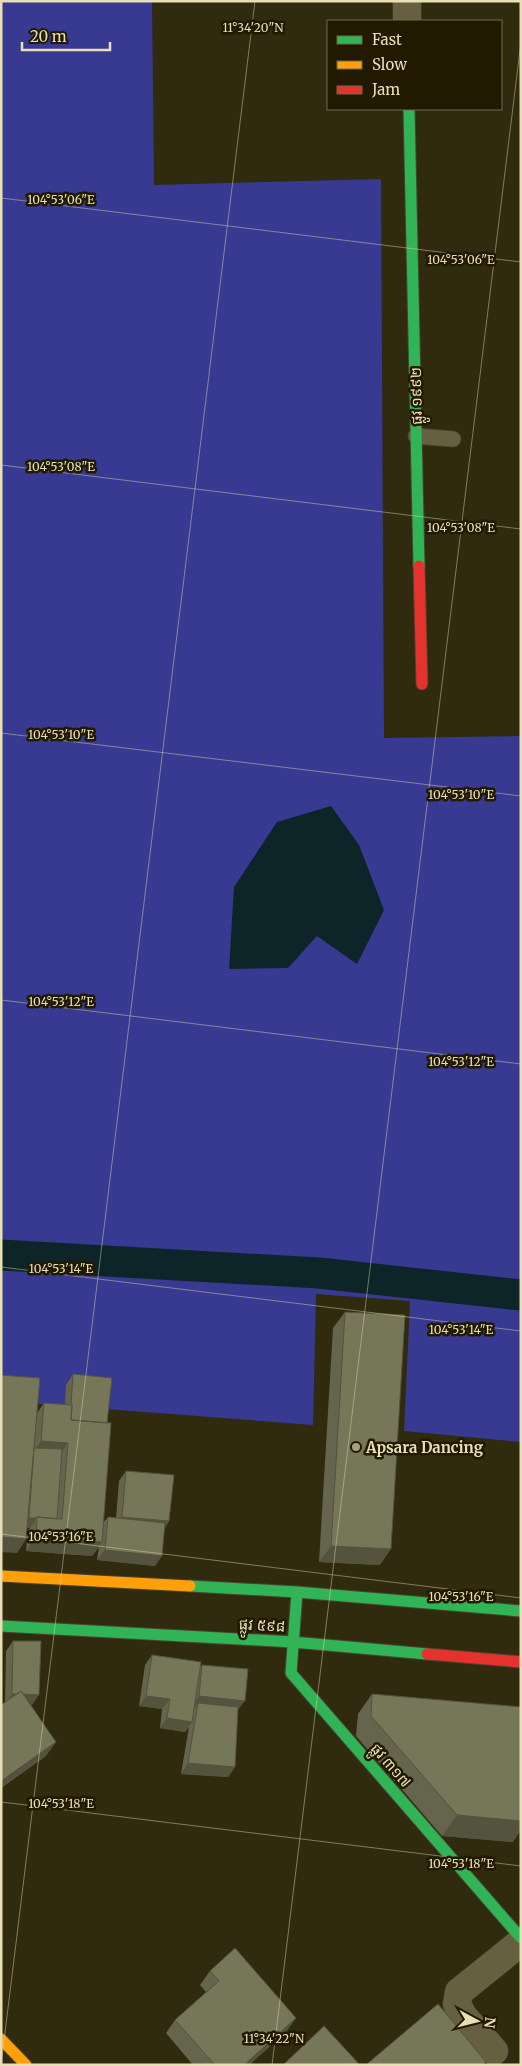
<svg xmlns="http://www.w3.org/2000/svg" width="522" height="2066" viewBox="0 0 522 2066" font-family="Merriweather,'Noto Sans Khmer',serif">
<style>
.green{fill:#373a90}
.water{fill:#0d2528}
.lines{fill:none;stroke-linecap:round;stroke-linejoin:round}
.canal{stroke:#0d2528;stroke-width:31}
.lane-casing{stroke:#4a442f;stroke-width:17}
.street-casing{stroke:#4a442f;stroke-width:29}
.fast-casing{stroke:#4a442f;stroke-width:13}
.slow-casing{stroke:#4a442f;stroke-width:13}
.jam-casing{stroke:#4a442f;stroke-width:13}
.lane{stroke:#666041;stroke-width:15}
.street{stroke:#666041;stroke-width:28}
.fast{stroke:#30b455;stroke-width:11}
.slow{stroke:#ff9f0a;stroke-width:11}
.jam{stroke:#e5322d;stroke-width:11}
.wall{fill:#65654d}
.shaded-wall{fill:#53533e}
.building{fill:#767659;stroke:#53533e}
.ticks{fill:none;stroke:#e9deb6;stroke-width:1;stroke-opacity:0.45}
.poi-dot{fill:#a89f7c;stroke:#211a01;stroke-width:2}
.labels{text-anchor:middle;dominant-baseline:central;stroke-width:5;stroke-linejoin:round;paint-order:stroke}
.street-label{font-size:15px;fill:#e9deb6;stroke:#211a01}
.poi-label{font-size:15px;font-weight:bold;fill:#e9deb6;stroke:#211a01;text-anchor:start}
.ticks-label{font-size:12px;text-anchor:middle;fill:#e9deb6;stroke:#211a01;stroke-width:5;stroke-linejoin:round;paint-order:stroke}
</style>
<rect width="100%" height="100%" fill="#302a0f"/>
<path class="green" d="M1,1H152L154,185L381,179L384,738L521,736V1442L404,1431L410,1301L316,1294L313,1425L1,1401Z"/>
<path class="water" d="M331,806L359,845L384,910L357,964L317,936L288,968L229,969L234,887L277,822Z"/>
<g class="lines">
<path class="canal" d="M1,1255L319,1273L521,1295"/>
<g class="lane-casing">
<path id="lane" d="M416,436L453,439"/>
</g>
<g class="street-casing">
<path id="street" d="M407,1V21
M494,2051L463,2016L457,2004L459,1992L521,1942"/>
</g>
<g class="fast-casing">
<path id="fast" d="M409,109L419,566
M190,1586L297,1592L521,1611
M297,1592L291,1673L521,1938
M1,1626L293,1642L427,1654"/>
</g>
<g class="slow-casing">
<path id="slow" d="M1,1576L190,1586
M1,2039L26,2065"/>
</g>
<g class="jam-casing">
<path id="jam" d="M419,566L422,684
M427,1654L521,1662"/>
</g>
<use href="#lane" class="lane"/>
<use href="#street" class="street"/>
<use href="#fast" class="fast"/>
<use href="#slow" class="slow"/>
<use href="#jam" class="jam"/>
</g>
<path class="wall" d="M345,1312L380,1565L319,1562L333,1328Z
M73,1374L107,1423L103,1523L108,1517L116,1518L119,1481L126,1471L169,1521L165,1528L155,1566L97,1560L99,1547L92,1556L26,1551L28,1531L30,1528H27L26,1539L17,1553L37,1413L44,1403L65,1404L66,1385Z
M13,1641L32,1705H31L46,1756L1,1788V1705L5,1703L6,1651Z
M152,1655L200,1667L202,1665L238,1710L235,1767L228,1777L181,1774L189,1727L185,1732L160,1728L162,1709L139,1706L145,1665Z
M372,1694L513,1842L442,1836L356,1736L358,1714Z
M210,1971L296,2018L286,2032L249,2065H193L166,2033L175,2020L206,1992L200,1985Z"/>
<path class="shaded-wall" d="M41,1441L68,1443L58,1457L33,1452Z
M122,1517L169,1521L162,1532L115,1527Z
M29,1518H37L30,1528H22Z
M1,1537L26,1539L17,1553L1,1552Z
M36,1537L102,1542L92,1556L26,1551Z
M331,1546L391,1549L380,1565L319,1562Z
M105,1550L162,1556L155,1566L97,1560Z
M12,1694L39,1695L32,1705L5,1704Z
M146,1696L170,1699L162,1709L139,1706Z
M199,1696L245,1701L237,1711L198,1703L195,1707L192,1706Z
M167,1718L192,1722L185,1732L160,1728Z
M56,1742L46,1756L1,1788V1781Z
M188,1763L235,1767L228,1777L181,1774Z
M457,1815L521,1821V1830L513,1842L442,1836Z
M296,2018L286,2032L249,2065H244Z"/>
<path class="building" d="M345,1312L405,1315L391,1549L331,1546Z
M73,1374L112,1378L107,1423L71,1420L72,1405H71Z
M1,1375L40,1378L26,1539L1,1537Z
M44,1403L72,1405L71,1420L111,1423L102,1542L36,1537L37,1517L62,1519L68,1443L41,1441Z
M34,1448L62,1449L57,1519L37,1517V1518H29Z
M126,1471L174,1475L169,1521L122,1517Z
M108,1517L165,1523L162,1556L105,1550Z
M13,1641H41L39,1695L23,1694L21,1691L17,1694H12Z
M152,1655L201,1662L192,1722L167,1718L170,1699L146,1696Z
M202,1665L248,1669L245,1701L199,1696Z
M21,1691L56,1742L1,1781V1705Z
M372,1694L521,1707V1821L457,1815L371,1716Z
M198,1703L238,1707L235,1767L188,1763Z
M235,1948L296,2018L244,2065H215L175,2020L219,1981L210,1971Z
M438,2004L486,2062L482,2065H368L367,2064Z
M324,2026L360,2065H283Z"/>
<path class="ticks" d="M1,198L521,262M1,465L521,529M1,733L521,796M1,1000L521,1064M1,1267L521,1331M1,1534L521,1598M1,1802L521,1866M1,2065L255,1M272,2065L521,42"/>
<circle class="poi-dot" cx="356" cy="1447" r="5"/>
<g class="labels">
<g class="street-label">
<text transform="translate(416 396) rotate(-91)">ផ្លូវ ១៩៩២</text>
<text transform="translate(262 1625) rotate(3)">ផ្លូវ ៥៩៨</text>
<text transform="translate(391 1765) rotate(49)">ផ្លូវ ៣១៧</text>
</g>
<g class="poi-label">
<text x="366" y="1447">Apsara Dancing</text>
</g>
</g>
<g class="ticks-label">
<text x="253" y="32">11°34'20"N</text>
<text x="61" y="204">104°53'06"E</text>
<text x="461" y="264">104°53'06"E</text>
<text x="61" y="471">104°53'08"E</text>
<text x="461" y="532">104°53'08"E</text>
<text x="61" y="739">104°53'10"E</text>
<text x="461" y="799">104°53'10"E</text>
<text x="61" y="1006">104°53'12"E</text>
<text x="461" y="1066">104°53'12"E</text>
<text x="61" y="1273">104°53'14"E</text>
<text x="461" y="1334">104°53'14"E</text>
<text x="61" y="1541">104°53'16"E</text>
<text x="461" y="1601">104°53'16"E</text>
<text x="61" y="1808">104°53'18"E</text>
<text x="461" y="1868">104°53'18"E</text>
<text x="274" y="2043">11°34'22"N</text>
</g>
<rect width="522" height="2066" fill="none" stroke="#e9deb6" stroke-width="5"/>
<rect x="327" y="20" width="175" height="90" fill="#211a01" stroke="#716849"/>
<rect x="337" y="36" width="25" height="8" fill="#30b455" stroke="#716849"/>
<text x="372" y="45" font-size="15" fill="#e9deb6">Fast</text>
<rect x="337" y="61" width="25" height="8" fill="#ff9f0a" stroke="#716849"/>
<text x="372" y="70" font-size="15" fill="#e9deb6">Slow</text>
<rect x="337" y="86" width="25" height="8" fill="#e5322d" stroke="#716849"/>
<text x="372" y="95" font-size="15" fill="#e9deb6">Jam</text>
<g transform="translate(477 2021) rotate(97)" stroke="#211a01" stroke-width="4" paint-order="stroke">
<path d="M0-4L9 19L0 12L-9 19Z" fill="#e9deb6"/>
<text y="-8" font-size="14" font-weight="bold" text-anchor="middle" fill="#e9deb6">N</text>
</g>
<path d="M22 42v8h88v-8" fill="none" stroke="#e9deb6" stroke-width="2.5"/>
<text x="30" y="42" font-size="15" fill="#e9deb6" stroke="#211a01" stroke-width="4" paint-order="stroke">20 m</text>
</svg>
